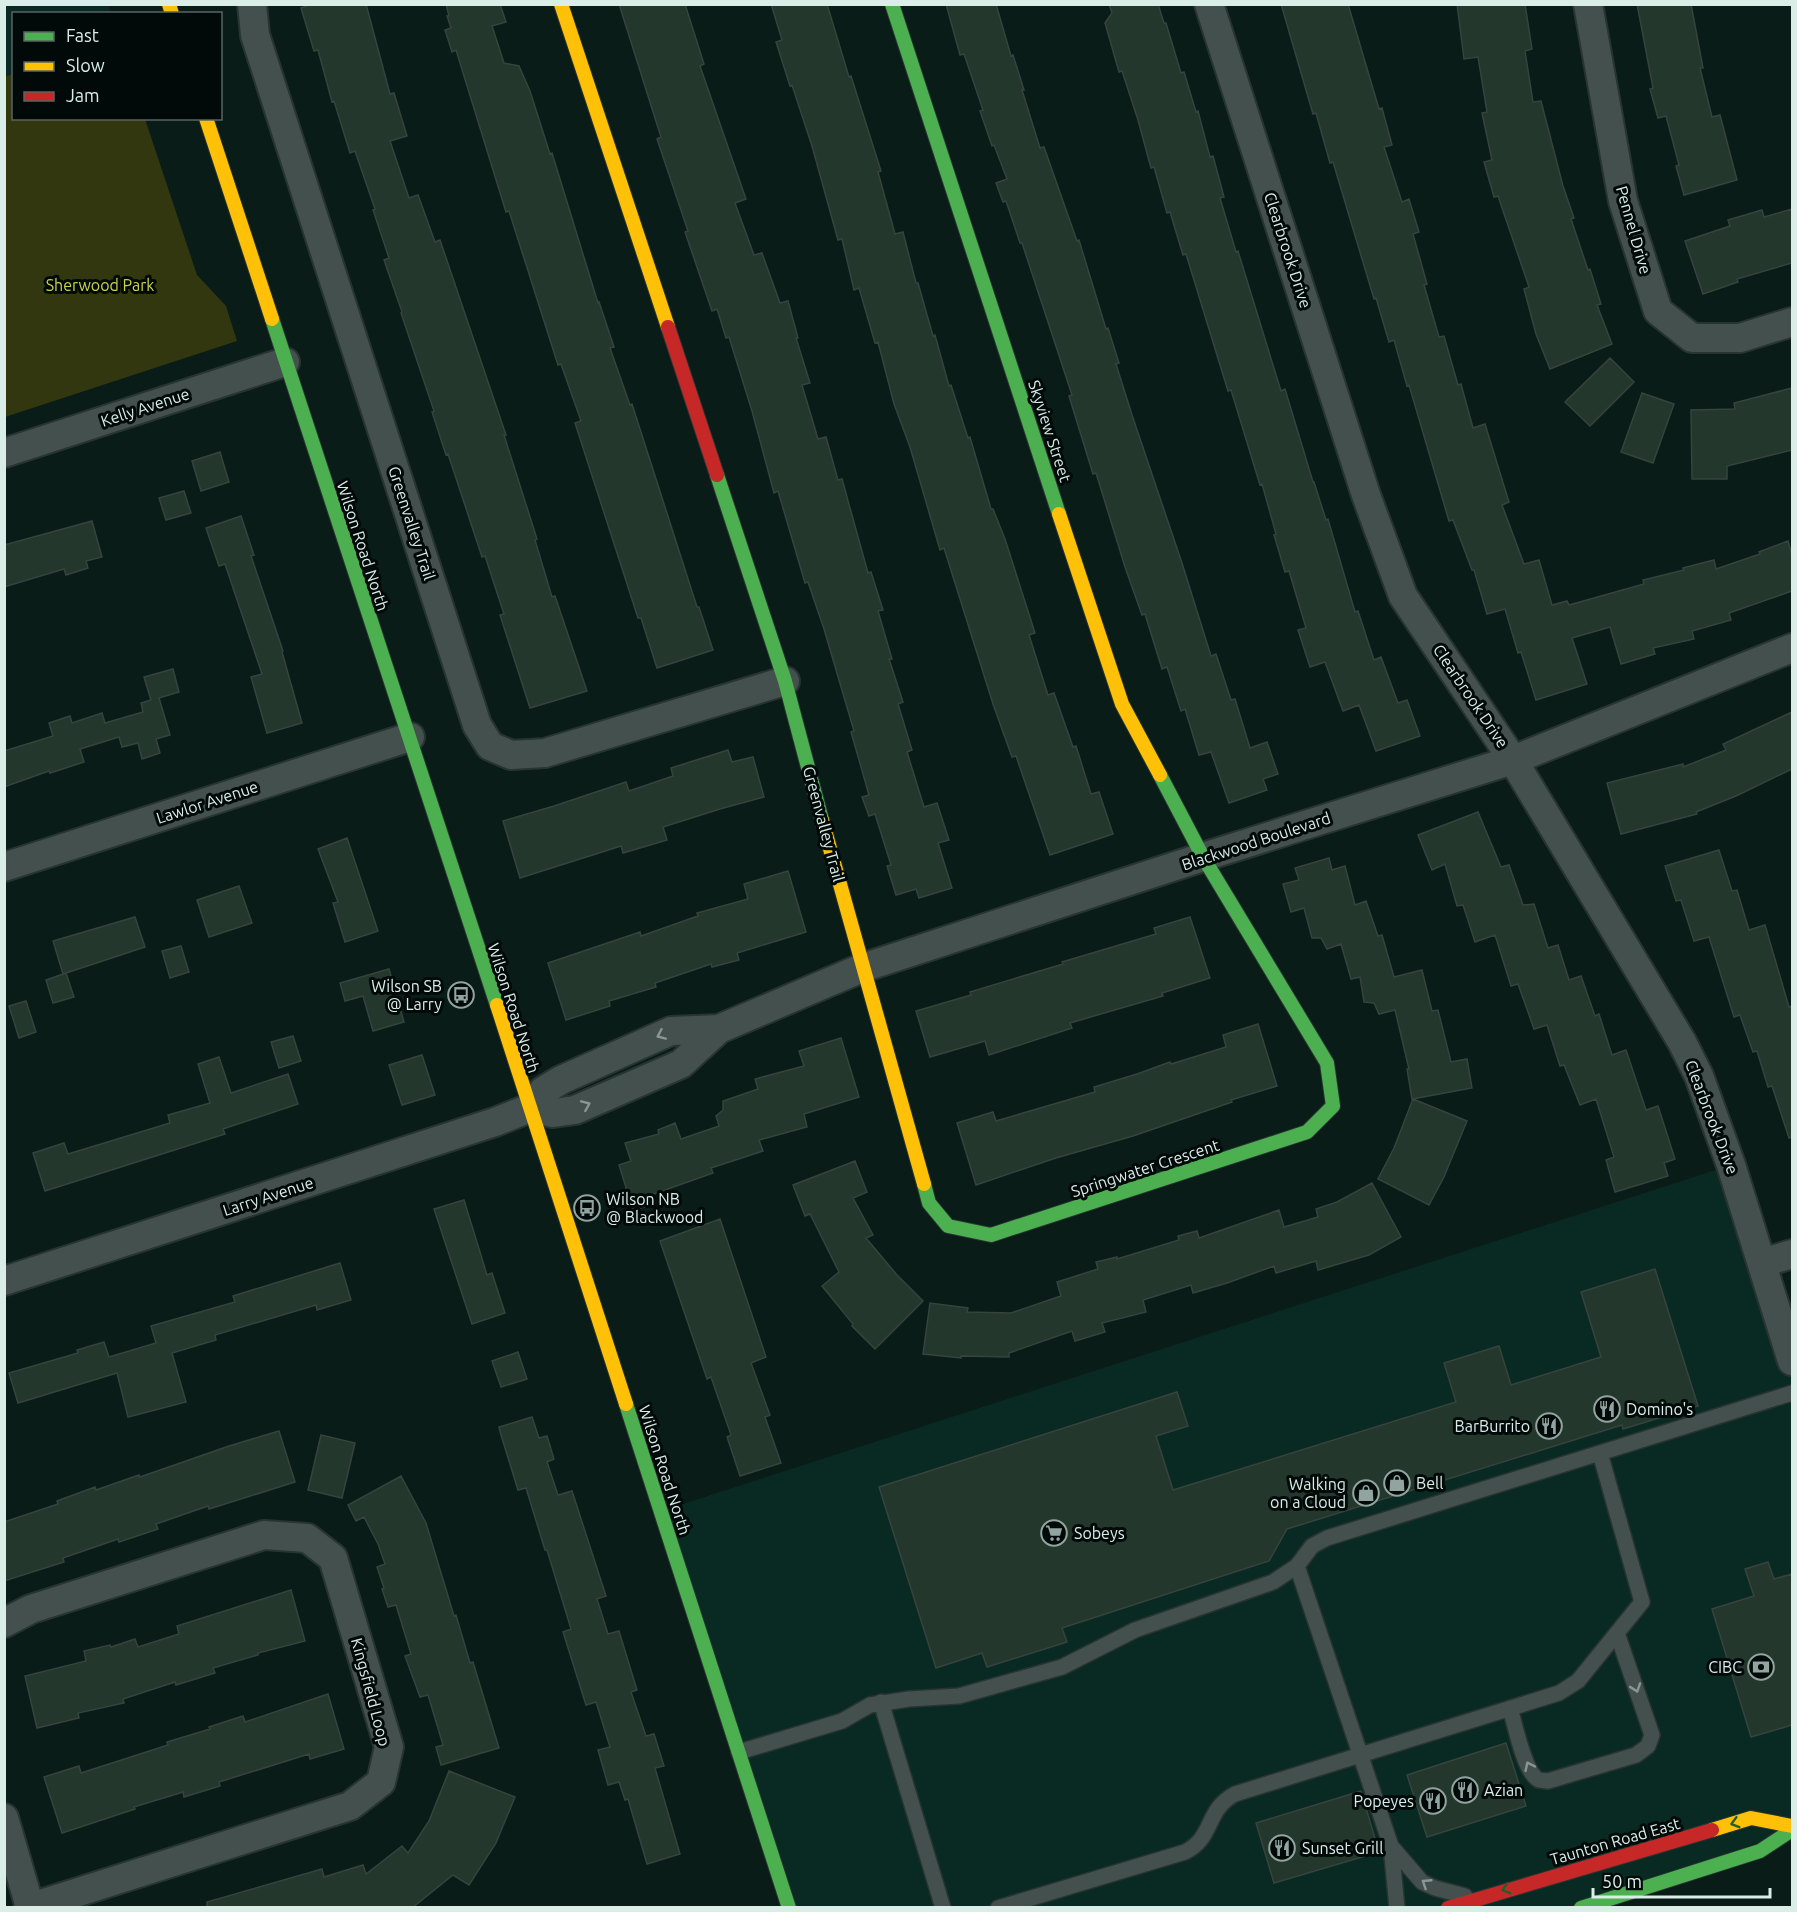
<svg xmlns="http://www.w3.org/2000/svg" width="1797" height="1912" viewBox="0 0 1797 1912" font-family="Ubuntu,sans-serif">
<style>
.built{fill:#092a23}
.green{fill:#33370f}
.building{fill:#23372c;stroke:#37433e;stroke-width:1.5}
.lines{fill:none;stroke-linecap:round;stroke-linejoin:round}
.lane-casing{stroke:#283432;stroke-width:18}
.street-casing{stroke:#283432;stroke-width:32}
.fast-casing{stroke:#283432;stroke-width:16}
.slow-casing{stroke:#283432;stroke-width:16}
.jam-casing{stroke:#283432;stroke-width:16}
.lane{stroke:#43504d;stroke-width:15}
.street{stroke:#43504d;stroke-width:28}
.fast{stroke:#4caf50;stroke-width:14}
.slow{stroke:#ffc107;stroke-width:14}
.jam{stroke:#c62828;stroke-width:14}
.oneway{stroke:#879792}
.oneway2{stroke:#265c2c}
.labels{text-anchor:middle;dominant-baseline:central;stroke-width:6;stroke-linejoin:round;paint-order:stroke}
.street-label{font-size:16px;fill:#daede7;stroke:#010a08}
.park-label{font-size:16px;fill:#ccd248;stroke:#010a08}
.poi-label{font-size:16px;fill:#daede7;stroke:#010a08;text-anchor:start}
</style>
<rect width="100%" height="100%" fill="#091c18"/>
<path class="built" d="M4,5H108L111,13L14,14L13,74L5,77Z
M1731,1165L1792,1366V1830L1581,1907H789L655,1513Z"/>
<path class="green" d="M13,74L14,118L145,119L197,275L226,306L237,341L5,417L4,77Z"/>
<path class="building" d="M312,4H366L390,94L394,93L407,136L390,141L409,198L418,195L435,242L440,240L506,435H504L537,539L535,540L552,597L555,596L587,691L530,708L500,615L504,614L485,556L482,557L448,454L446,455L432,412L434,411L401,313L402,312L384,260L389,258L373,210L375,209L355,151L350,153L334,101L332,102L318,50L314,51L301,8Z
M446,4H500L506,22L492,26L504,63L519,66L530,91L550,154L552,153L598,303L599,302L614,347L610,348L630,405L632,404L697,607H699L713,650L657,668L641,618H638L575,423L581,421L561,364L558,365L509,211L506,212L456,50L452,52L445,30L451,28L447,16H449Z
M619,4H685L704,64L700,66L746,199L735,203L754,255L762,253L780,303L788,301L798,338H796L810,383L802,385L818,439L826,437L838,480L842,479L868,573L871,572L883,610L878,611L892,659H889L903,702L898,704L912,750L907,752L924,807L937,803L949,840L938,843L952,888L919,898L916,889L896,895L887,866L891,865L875,814L869,816L862,797L869,795L851,732L854,731L824,629L808,582L805,583L778,491L774,493L752,411L729,337L726,338L717,309L712,311L685,232L688,231L657,139L661,137Z
M771,4H827L849,77L851,76L881,171L878,172L895,234L903,232L916,283H918L933,336L935,335L949,386L951,385L968,438L970,437L991,509H993L1005,539L1035,633L1029,635L1048,695L1054,693L1073,747L1076,746L1091,794L1099,792L1113,834L1050,855L1016,756L1012,757L993,704L944,548L940,550L910,447L894,404L878,342L875,343L859,288L854,290L842,239L838,240L812,146L792,85L790,86L776,42L782,40Z
M946,4H996L1011,56L1013,55L1024,90H1022L1040,148L1044,147L1077,241L1079,240L1106,329L1108,328L1119,363L1116,364L1132,415L1182,563L1211,656L1216,654L1231,700L1235,699L1250,748L1267,742L1278,774L1263,779L1267,790L1229,803L1211,752L1199,755L1185,709L1181,711L1167,667L1162,669L1145,614L1142,615L1125,567L1096,473L1093,474L1069,396L1072,395L1022,243H1020L1006,201L1003,202L996,183L1007,179L994,145L992,146L980,111L983,110L964,54L960,55Z
M1109,4H1158L1164,23H1166L1181,73L1184,72L1196,112L1198,111L1210,157L1213,156L1224,197L1220,198L1236,252L1238,251L1281,391L1285,389L1313,482H1314L1326,520L1328,519L1355,612L1358,611L1374,660L1381,657L1398,703L1407,700L1420,736L1376,751L1359,705L1343,711L1325,662L1310,667L1298,630L1306,628L1289,571L1285,572L1274,535L1276,534L1262,484L1260,485L1231,390L1228,391L1186,254L1183,255L1170,212L1167,213L1154,167L1151,168L1138,120L1122,71L1119,72L1105,23L1112,13Z
M1281,4H1348L1379,109L1382,108L1392,145L1384,147L1402,202L1409,199L1419,232L1413,234L1427,284L1424,285L1439,337L1444,336L1458,385L1461,384L1473,428L1485,424L1509,502L1502,505L1524,564L1539,560L1552,605L1567,601L1569,605L1644,584L1643,580L1684,570L1683,568L1714,560L1716,569L1760,554L1759,552L1788,541L1792,555V591L1729,613L1731,620L1692,631L1694,639L1653,648L1655,654L1621,664L1610,627L1572,638L1587,684L1536,700L1521,652L1518,653L1505,609L1487,614L1474,570H1472L1453,520L1449,521L1409,385L1407,386L1394,340L1389,342L1376,298L1374,299L1333,162L1330,163L1316,113L1313,114Z
M1457,4H1525L1532,49L1525,51L1533,102L1541,101L1563,186L1574,218L1571,219L1588,270L1590,269L1601,304L1597,305L1612,344L1550,369L1536,334L1524,289L1529,287L1498,196L1494,197L1484,162L1492,160L1482,113L1487,112L1478,57L1464,59Z
M1637,4H1691L1703,68H1700L1712,117L1720,115L1737,180L1684,195L1676,166L1679,165L1666,116L1658,118L1650,89L1653,88Z
M1792,209V263L1737,279L1738,282L1703,294L1685,241L1730,226L1728,220L1762,210L1764,217Z
M1610,358L1634,382L1590,426L1565,402Z
M1792,388V450L1727,466V479H1692L1691,410L1735,409L1734,403Z
M1642,393L1674,404L1653,463L1621,452Z
M220,452L229,482L201,491L192,461Z
M184,491L191,513L166,520L159,498Z
M241,516L254,555L251,556L283,651L282,652L302,723L267,733L251,677L262,674L225,564L219,566L206,528Z
M92,521L102,557L86,561L88,568L66,575L64,569L4,587V545Z
M173,669L179,692L159,698L170,735L156,739L160,753L142,759L138,743L122,747L119,737L80,749L84,762L50,773L49,771L4,787V751L53,736L49,723L70,716L72,723L102,713L105,723L143,712L141,703L151,700L144,677Z
M1792,712V769L1736,796L1696,812L1697,814L1621,834L1607,783L1683,764V767L1726,750L1723,744Z
M728,750L732,762L753,757L764,797L720,809L663,827L667,840L623,853L621,846L520,878L503,821L554,806L626,782L629,791L673,776L671,768Z
M1478,812L1501,867L1509,865L1523,905L1534,904L1548,948L1558,945L1569,980L1581,976L1595,1016L1599,1014L1612,1055L1626,1050L1646,1110L1658,1106L1675,1159L1664,1163L1668,1176L1615,1192L1606,1160L1614,1157L1596,1099L1580,1105L1564,1065L1560,1066L1547,1025L1534,1029L1518,984L1511,986L1495,935L1475,942L1463,905L1457,906L1445,864L1432,870L1418,835Z
M347,838L378,931L345,942L333,903L338,902L318,849Z
M1719,850L1732,891L1737,890L1749,930L1765,925L1789,1007L1792,1006V1137L1789,1138L1772,1086L1768,1087L1757,1051L1753,1052L1740,1015L1734,1017L1709,937L1694,941L1681,900L1676,901L1665,866Z
M1329,858L1332,870L1345,866L1355,905L1366,901L1378,936L1382,935L1394,977L1422,970L1432,1011L1438,1010L1451,1062L1467,1059L1472,1088L1412,1099L1407,1069H1409L1395,1010L1379,1014L1374,1003L1364,1002L1360,977L1351,979L1341,944L1327,949L1321,938H1312L1304,908L1291,912L1283,884L1299,880L1295,868Z
M788,871L806,932L737,953L739,960L712,967L711,964L655,983L656,987L609,1001L610,1006L566,1020L548,963L640,932L641,936L698,916L697,913L748,899L744,884Z
M239,886L252,923L209,937L197,900Z
M135,917L145,947L63,974L53,941Z
M1190,917L1210,978L1162,993L1163,996L1070,1023L1072,1028L989,1055L985,1041L930,1057L916,1011L971,995L970,992L1063,964L1062,962L1156,934L1154,928Z
M181,946L189,972L170,978L162,951Z
M389,969L404,1022L373,1031L363,996L345,1001L340,983Z
M66,973L74,997L53,1003L46,980Z
M26,1001L36,1032L19,1038L9,1006Z
M1258,1024L1277,1086L1231,1100L1232,1102L1133,1136L1056,1158L976,1185L957,1123L993,1112L996,1121L1095,1092L1094,1087L1137,1074L1170,1062L1171,1064L1226,1047L1223,1035Z
M293,1036L301,1061L279,1068L271,1042Z
M841,1038L859,1097L804,1114L807,1127L759,1140L763,1151L711,1168L713,1173L648,1196L651,1205L633,1210L619,1165L631,1161L625,1143L659,1134L658,1130L675,1123L681,1139L719,1126L716,1116L723,1110V1101L758,1089L755,1079L804,1066L799,1051Z
M422,1055L435,1095L402,1105L389,1065Z
M219,1057L231,1093L288,1074L298,1104L223,1129L225,1134L45,1191L33,1153L64,1143L68,1154L170,1123L168,1115L210,1103L198,1064Z
M1413,1099L1467,1121L1444,1177L1429,1205L1378,1179L1394,1148Z
M855,1161L867,1192L853,1198L873,1235L866,1238L897,1275L923,1301L875,1349L852,1326L853,1324L822,1286L839,1272L810,1214L805,1216L793,1185Z
M1372,1183L1401,1237L1369,1255L1318,1270L1316,1261L1276,1273L1274,1266L1227,1283L1193,1293L1191,1285L1143,1300L1146,1312L1102,1323L1105,1332L1075,1341L1072,1331L1009,1353V1357L961,1356V1358L923,1354L930,1303L968,1308L967,1312L1011,1313L1061,1296L1057,1282L1098,1269L1096,1262L1117,1257V1259L1179,1240L1178,1236L1197,1231L1199,1238L1279,1210L1284,1227L1318,1217L1316,1209L1337,1202Z
M464,1200L487,1275L492,1273L505,1313L472,1324L434,1209Z
M720,1219L766,1357L751,1363L770,1415L765,1417L781,1463L740,1476L727,1437L731,1435L711,1377L707,1379L660,1241Z
M340,1263L351,1300L317,1310L316,1305L215,1335L216,1340L172,1353L186,1402L128,1417L117,1373L18,1403L9,1373L78,1353L77,1350L104,1342L109,1357L156,1343L151,1326L235,1302L233,1296Z
M1655,1269L1698,1406L1623,1429L1622,1425L1287,1529L1269,1561L1062,1628L1067,1642L987,1667L982,1653L936,1668L879,1487L1177,1392L1188,1426L1156,1436L1173,1490L1456,1402L1444,1363L1499,1346L1511,1385L1601,1357L1581,1292Z
M518,1352L527,1379L501,1387L492,1361Z
M532,1417L539,1438L547,1436L554,1459L547,1462L558,1495L572,1491L606,1596L597,1599L608,1634L619,1631L637,1690L631,1692L646,1736L654,1734L664,1766L655,1768L680,1854L647,1864L628,1799L625,1800L619,1782L608,1785L598,1750L610,1747L596,1702L586,1705L563,1632L571,1629L547,1550H545L526,1488L518,1490L501,1435L499,1427Z
M279,1431L295,1482L209,1509L208,1506L156,1524L158,1529L119,1542L118,1539L63,1558L64,1562L4,1581V1522L58,1504L57,1501L95,1487L96,1490L139,1475L140,1477L229,1446Z
M321,1435L355,1443L342,1498L308,1490Z
M401,1476L426,1523L454,1616L456,1615L470,1663L473,1662L499,1748L441,1765L436,1747L443,1745L428,1695L420,1697L405,1656L411,1654L396,1605L388,1607L382,1589L384,1588L377,1567L385,1564L378,1544L364,1517L356,1521L348,1505Z
M1768,1562L1774,1579L1792,1574V1725L1751,1737L1712,1609L1754,1596L1745,1569Z
M291,1590L305,1641L258,1653V1655L213,1668L215,1673L176,1685L175,1682L123,1699L124,1703L78,1713L79,1718L37,1728L25,1676L86,1661L84,1651L110,1645L111,1647L135,1639L138,1647L179,1634L177,1626Z
M328,1694L344,1749L310,1759L309,1754L219,1782L220,1786L184,1797L183,1792L134,1807L135,1809L62,1833L44,1777L79,1766L81,1773L168,1745L167,1742L210,1729L209,1727L243,1716L245,1722Z
M1506,1743L1526,1806L1427,1837L1407,1775Z
M449,1771L515,1797L496,1843L469,1885L453,1875L412,1908H207V1902L322,1869L324,1877L363,1865L366,1874L402,1846L408,1853L429,1821Z
M1361,1791L1379,1852L1274,1883L1256,1823Z"/>
<g class="lines">
<g class="lane-casing">
<path id="lane" d="M1297,1566L1312,1546L1327,1538L1792,1393
M881,1702L943,1908
M1510,1708C1515,1724 1524,1773 1539,1780C1540,1780 1547,1781 1548,1781L1636,1755L1648,1746L1652,1735L1617,1633
M739,1752L842,1721L870,1705L909,1699L959,1696L1062,1667L1135,1630L1273,1582L1297,1566L1391,1846L1397,1908
M1391,1846L1422,1882L1435,1888L1465,1896
M998,1908L1185,1852C1214,1838 1205,1810 1235,1794L1559,1693L1578,1681L1642,1602L1600,1453"/>
</g>
<g class="street-casing">
<path id="street" d="M252,4L255,35L477,725L490,746L511,755L545,753L785,681
M1209,4L1366,495L1403,596L1513,760L1682,1042L1699,1076L1731,1165L1792,1361
M1588,4L1623,201L1658,311L1692,338H1740L1792,322
M4,453L285,362
M4,867L410,737
M530,1108L553,1113L575,1110L681,1064L719,1029L862,968L1203,857L1513,760L1792,648
M1762,1263L1792,1254
M4,1281L495,1122L530,1108L543,1091L561,1080L671,1031L719,1029
M4,1623L31,1609L264,1535L307,1538L333,1558L389,1747L381,1782L350,1806L28,1908
M4,1818L30,1907"/>
</g>
<g class="fast-casing">
<path id="fast" d="M892,4L1059,514
M272,319L497,1005
M717,475L785,681L822,820
M924,1184L929,1203L948,1226L991,1235L1307,1132L1333,1106L1327,1063L1203,857L1160,775
M626,1404L789,1908
M1581,1908L1760,1851L1792,1830"/>
</g>
<g class="slow-casing">
<path id="slow" d="M169,4L172,14
M561,4L668,327
M206,118L272,319
M1059,514L1122,704L1160,775
M822,820L924,1184
M497,1005L626,1404
M1712,1830L1751,1818L1792,1826"/>
</g>
<g class="jam-casing">
<path id="jam" d="M668,327L717,475
M1448,1908L1712,1830"/>
</g>
<use href="#lane" class="lane"/>
<use href="#street" class="street"/>
<use href="#fast" class="fast"/>
<use href="#slow" class="slow"/>
<use href="#jam" class="jam"/>
</g>
<defs><path id="oneway-chevron" d="M-2-3.5L2.5 0L-2 3.5" fill="none" stroke-width="1.6" stroke-linecap="round" stroke-linejoin="round" transform="scale(1.5)"/></defs>
<g class="oneway">
<use href="#oneway-chevron" transform="translate(661 1035) rotate(156)"/>
<use href="#oneway-chevron" transform="translate(586 1105) rotate(-23)"/>
<use href="#oneway-chevron" transform="translate(1636 1688) rotate(71)"/>
<use href="#oneway-chevron" transform="translate(1529 1766) rotate(-115)"/>
<use href="#oneway-chevron" transform="translate(1426 1883) rotate(-147)"/>
</g>
<g class="oneway2">
<use href="#oneway-chevron" transform="translate(1735 1823) rotate(164)"/>
<use href="#oneway-chevron" transform="translate(1506 1889) rotate(164)"/>
</g>
<defs>
<g id="bus-ring" transform="scale(1.35)"><circle r="9.5" fill="#010a08" stroke="#91a49f" stroke-width="1.5"/><path d="M-5-6H5V4H4V6H2V4H-2V6H-4V4H-5ZM-3.5-4V0h7V-4ZM-3.5 1.2v1.5H-2V1.2ZM2 1.2v1.5H3.5V1.2Z" fill="#91a49f"/></g>
<g id="restaurant-ring" transform="scale(1.35)"><circle r="9.5" fill="#010a08" stroke="#91a49f" stroke-width="1.5"/><path d="M-5-6h1v4h1v-4h1v4h1v-4h1v5L-1.5 .5V6h-2V.5L-5-1ZM5-6V6H3V1.5H1.5Q1.5-4 5-6Z" fill="#91a49f"/></g>
<g id="shop-ring" transform="scale(1.35)"><circle r="9.5" fill="#010a08" stroke="#91a49f" stroke-width="1.5"/><path d="M-5-2.5h2.3a2.7 3.5 0 0 1 5.4 0H5L5.5 6h-11ZM-1.5-2.5h3a1.5 2.3 0 0 0-3 0Z" fill="#91a49f"/></g>
<g id="supermarket-ring" transform="scale(1.35)"><circle r="9.5" fill="#010a08" stroke="#91a49f" stroke-width="1.5"/><path d="M-6-5.5h2.5l.6 2H6L4.5 2H-2.5L-4.4-4H-6ZM-1.5 3.2a1.3 1.3 0 1 0 .1 0ZM3 3.2a1.3 1.3 0 1 0 .1 0Z" fill="#91a49f"/></g>
<g id="bank-ring" transform="scale(1.35)"><circle r="9.5" fill="#010a08" stroke="#91a49f" stroke-width="1.5"/><path d="M-6-4H6V4H-6ZM0-2.3a2.3 2.3 0 1 0 0 4.6a2.3 2.3 0 1 0 0-4.6Z" fill="#91a49f"/></g>
</defs>
<g fill-rule="evenodd">
<use href="#bus-ring" x="461" y="995"/>
<use href="#bus-ring" x="587" y="1208"/>
<use href="#restaurant-ring" x="1607" y="1409"/>
<use href="#restaurant-ring" x="1549" y="1426"/>
<use href="#shop-ring" x="1397" y="1483"/>
<use href="#shop-ring" x="1366" y="1493"/>
<use href="#supermarket-ring" x="1054" y="1533"/>
<use href="#bank-ring" x="1761" y="1667"/>
<use href="#restaurant-ring" x="1465" y="1790"/>
<use href="#restaurant-ring" x="1433" y="1801"/>
<use href="#restaurant-ring" x="1282" y="1848"/>
</g>
<g class="labels">
<g class="street-label">
<text transform="translate(1634 230) rotate(74)">Pennel Drive</text>
<text transform="translate(1288 250) rotate(72)">Clearbrook Drive</text>
<text transform="translate(145 407) rotate(-18)">Kelly Avenue</text>
<text transform="translate(1050 431) rotate(72)">Skyview Street</text>
<text transform="translate(412 523) rotate(72)">Greenvalley Trail</text>
<text transform="translate(363 546) rotate(72)">Wilson Road North</text>
<text transform="translate(1471 696) rotate(56)">Clearbrook Drive</text>
<text transform="translate(207 802) rotate(-18)">Lawlor Avenue</text>
<text transform="translate(824 824) rotate(75)">Greenvalley Trail</text>
<text transform="translate(1256 841) rotate(-18)">Blackwood Boulevard</text>
<text transform="translate(514 1008) rotate(72)">Wilson Road North</text>
<text transform="translate(1712 1117) rotate(69)">Clearbrook Drive</text>
<text transform="translate(1145 1168) rotate(-18)">Springwater Crescent</text>
<text transform="translate(268 1196) rotate(-18)">Larry Avenue</text>
<text transform="translate(665 1470) rotate(72)">Wilson Road North</text>
<text transform="translate(371 1692) rotate(75)">Kingsfield Loop</text>
<text transform="translate(1615 1841) rotate(-16)">Taunton Road East</text>
</g>
<g class="park-label">
<text x="100" y="285">Sherwood Park</text>
</g>
<g class="poi-label">
<text x="442" y="986" text-anchor="end">Wilson SB<tspan x="442" dy="18">@ Larry</tspan></text>
<text x="606" y="1199">Wilson NB<tspan x="606" dy="18">@ Blackwood</tspan></text>
<text x="1626" y="1409">Domino's</text>
<text x="1530" y="1426" text-anchor="end">BarBurrito</text>
<text x="1416" y="1483">Bell</text>
<text x="1346" y="1484" text-anchor="end">Walking<tspan x="1346" dy="18">on a Cloud</tspan></text>
<text x="1074" y="1533">Sobeys</text>
<text x="1742" y="1667" text-anchor="end">CIBC</text>
<text x="1484" y="1790">Azian</text>
<text x="1414" y="1801" text-anchor="end">Popeyes</text>
<text x="1302" y="1848">Sunset Grill</text>
</g>
</g>
<rect width="1797" height="1912" fill="none" stroke="#daede7" stroke-width="12"/>
<rect x="12" y="12" width="210" height="108" fill="#010a08" stroke="#586561" stroke-width="1.5"/>
<rect x="24" y="32" width="30" height="9" fill="#4caf50" stroke="#586561" stroke-width="1.5"/>
<text x="66" y="42" font-size="18" fill="#daede7">Fast</text>
<rect x="24" y="62" width="30" height="9" fill="#ffc107" stroke="#586561" stroke-width="1.5"/>
<text x="66" y="72" font-size="18" fill="#daede7">Slow</text>
<rect x="24" y="92" width="30" height="9" fill="#c62828" stroke="#586561" stroke-width="1.5"/>
<text x="66" y="102" font-size="18" fill="#daede7">Jam</text>
<path d="M1593 1888v9h177v-9" fill="none" stroke="#daede7" stroke-width="3"/>
<text x="1602" y="1888" font-size="18" fill="#daede7" stroke="#010a08" stroke-width="4.5" paint-order="stroke">50 m</text>
</svg>
